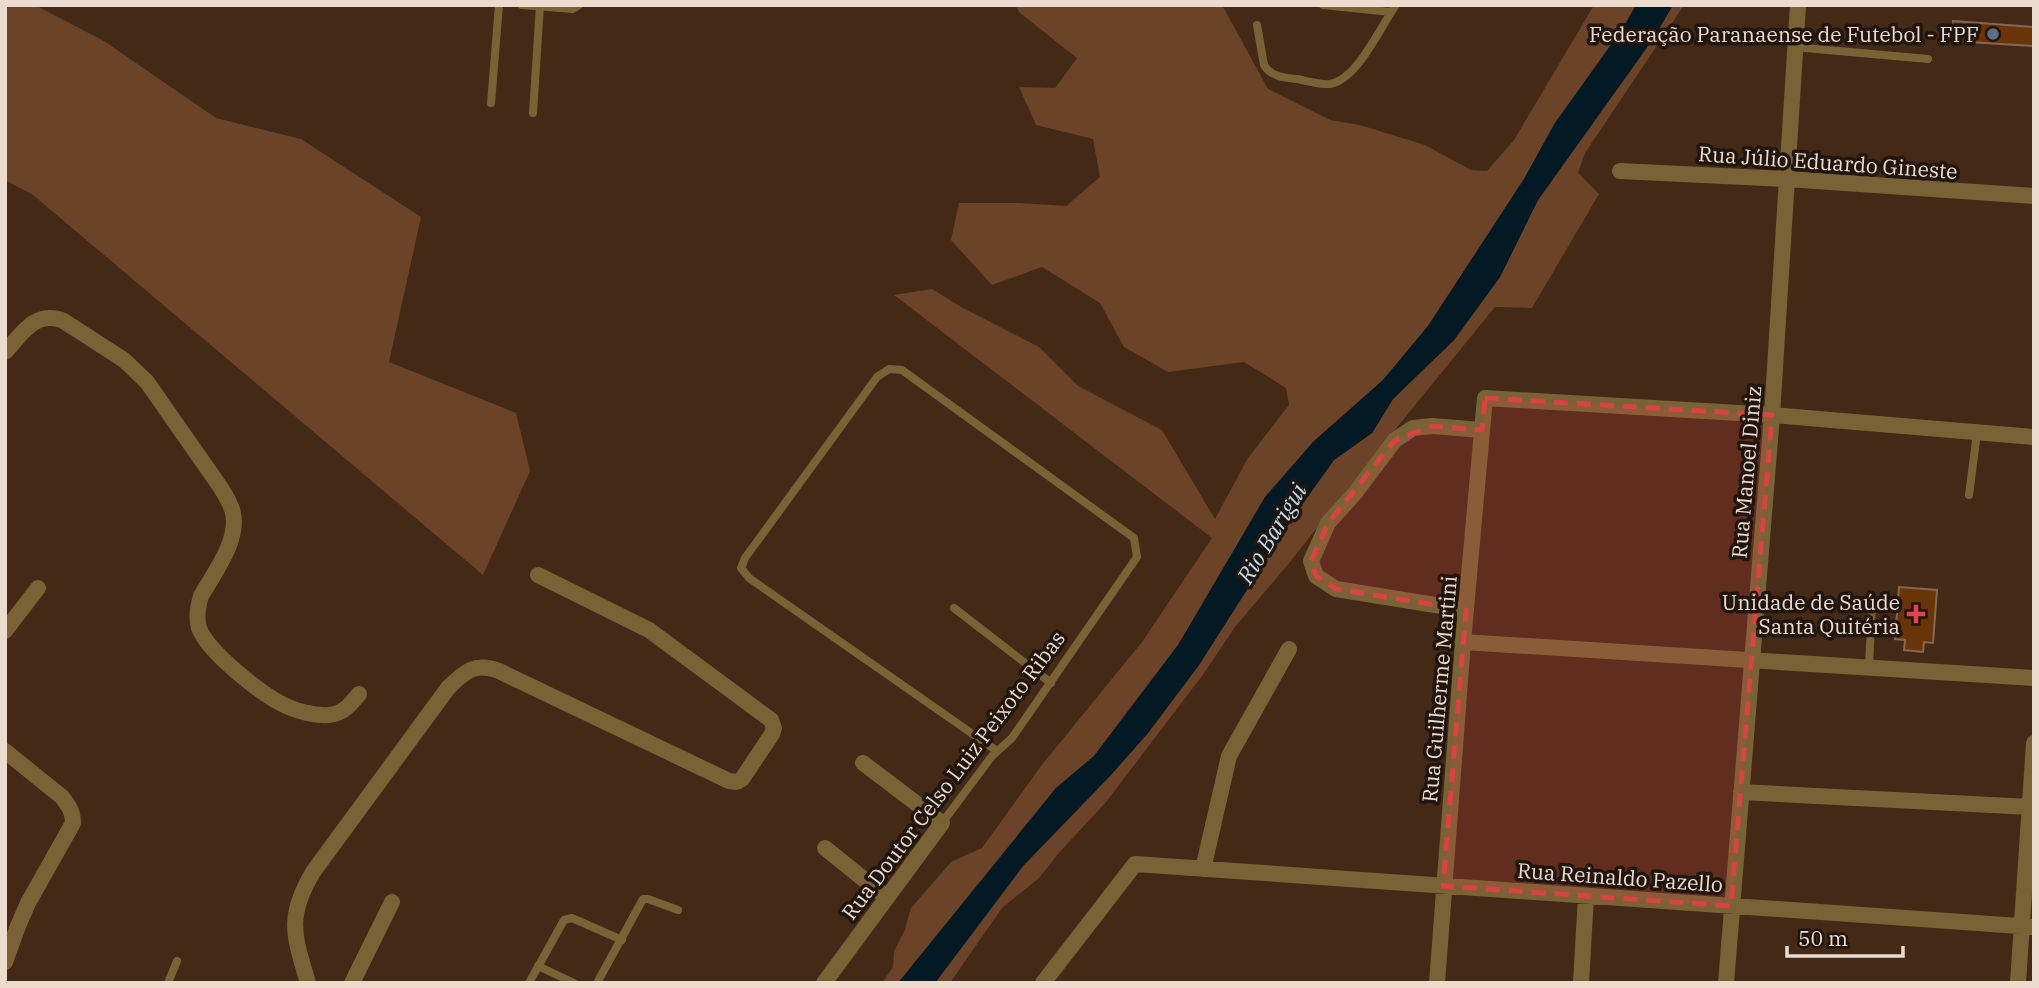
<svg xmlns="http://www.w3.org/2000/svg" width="2039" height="988" viewBox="0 0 2039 988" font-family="'IBM Plex Serif',serif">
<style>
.green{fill:#6a4328}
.water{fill:#031924}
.building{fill:#693407;stroke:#866753;stroke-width:2}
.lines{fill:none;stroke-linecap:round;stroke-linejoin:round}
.lane{stroke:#796336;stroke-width:8}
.street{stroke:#796336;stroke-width:16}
.marked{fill:#d94341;fill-opacity:0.2;stroke:#d94341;stroke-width:5;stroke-dasharray:14 9;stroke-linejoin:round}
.service-dot{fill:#5c6f8a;stroke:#21150d;stroke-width:2.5}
.health-dot{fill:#e0444e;stroke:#21150d;stroke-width:2.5}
.labels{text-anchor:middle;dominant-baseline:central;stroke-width:7;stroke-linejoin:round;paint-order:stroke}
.poi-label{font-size:21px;fill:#eddbd0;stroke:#21150d;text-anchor:end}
.street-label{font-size:21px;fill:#eddbd0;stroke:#21150d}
.water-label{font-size:23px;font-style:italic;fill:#b9def3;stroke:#21150d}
</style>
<rect width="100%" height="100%" fill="#442917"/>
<path class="green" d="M5,5H35L104,41L216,118L301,139L421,217L389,362L516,413L530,471L483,575L33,195L5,180Z
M1015,5H1222L1268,89L1330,120L1360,125L1425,145L1471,170L1487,171L1514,140L1594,5H1636L1623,28L1555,123L1524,179L1428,326L1383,380L1313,442L1178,645L1094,756L1056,788L898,983H882L893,967L894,951L904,932L911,908L951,862L982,848L1041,766L1142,642L1212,538L894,295L932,289L963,308L1039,347L1078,386L1162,430L1215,519L1248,458L1289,405L1286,388L1244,362L1168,372L1124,347L1100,303L1042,267L992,285L951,240L959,203H1019L1066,206L1100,177L1093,139L1036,125L1019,87L1055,88L1077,58L1020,13Z
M1673,5H1684L1585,153L1578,173L1599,194L1532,308L1495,307L1394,431L1290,562L1235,627L1202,676L1106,802L1058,854L1039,878L1002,908L950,983H935L1023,866L1110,776L1148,733L1199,665L1296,513L1334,460L1372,433L1393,399L1454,340L1500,277L1538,200L1653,39Z"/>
<path class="water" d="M1636,5H1673L1653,39L1538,200L1500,277L1454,340L1393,399L1372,433L1334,460L1296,513L1199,665L1148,733L1110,776L1023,866L935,983H898L1056,788L1094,756L1178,645L1265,497L1313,442L1383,380L1428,326L1524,179L1555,123L1623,28Z"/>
<path class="building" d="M1953,21L2034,27V46L1952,41Z
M1899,587L1937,590L1933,643L1924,642L1923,652L1904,650L1905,640L1895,639Z"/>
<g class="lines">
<path class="lane" d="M522,5L573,9L579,5
M1323,5L1391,12
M1257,25L1264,65C1271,77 1285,78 1297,79C1307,81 1321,85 1330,84C1358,79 1380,27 1396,5
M1794,47L1928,59
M491,103L499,5
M533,113L540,5
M1969,495L1977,433
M954,608L1051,683
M1869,666L1872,603
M942,823L992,756L1012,738L1137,557L1134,538L902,370L889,369L877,377L745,558L741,568L749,578L997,751
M538,966L574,983
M168,983L177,961
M529,983L564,920L572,918L622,940
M597,983L643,899H648L678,910"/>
<path class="street" d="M1620,171L1787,179L2034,196
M5,352C22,334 34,311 62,320L124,360L147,382L221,488C226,496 231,504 233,513C239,541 214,573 201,596C198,606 196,618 199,628C208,652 259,692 282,704C295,711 315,716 329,715C343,714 351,704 359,694
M1466,610L1336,589L1316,576L1311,561L1328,523L1355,493L1395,440L1413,428L1432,426L1482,430
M5,631L38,588
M1463,642L2034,678
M5,751L62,797C69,806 73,812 73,823L28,903L18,926L5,962
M1741,792L2030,807
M825,848L887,898
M1203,869L1229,756L1289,649
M308,983C294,935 286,918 313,872L448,688C465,671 475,662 499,671L729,781L737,782L742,779L772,734L774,728L771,720L649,630L538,575
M352,983L392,902
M824,983L942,823L863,763
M1043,983L1135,864L2034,927
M1437,983L1463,642L1485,398L1772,415L2034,437
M1581,983L1586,896
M1726,983L1772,415L1798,5
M2018,983L2034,743"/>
</g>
<path class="marked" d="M1485,398L1772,415L1731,906L1443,886L1466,610L1336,589L1316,576L1311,561L1328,523L1395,440L1432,426L1482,430Z"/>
<circle class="service-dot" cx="1993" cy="34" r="7"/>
<path class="health-dot" d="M1912.5 603.5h7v7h7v7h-7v7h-7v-7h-7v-7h7z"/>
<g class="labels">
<g class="poi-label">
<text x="1979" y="34">Federação Paranaense de Futebol - FPF</text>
<text x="1900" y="602">Unidade de Saúde<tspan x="1900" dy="24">Santa Quitéria</tspan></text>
</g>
<g class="street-label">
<text transform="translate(1828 162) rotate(4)">Rua Júlio Eduardo Gineste</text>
<text transform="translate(1746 472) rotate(-85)">Rua Manoel Diniz</text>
<text transform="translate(1439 689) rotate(-85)">Rua Guilherme Martini</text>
<text transform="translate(953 775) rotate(-53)">Rua Doutor Celso Luiz Peixoto Ribas</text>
<text transform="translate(1620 877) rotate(4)">Rua Reinaldo Pazello</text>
</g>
<g class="water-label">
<text transform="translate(1271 533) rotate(-59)">Rio Barigui</text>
</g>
</g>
<rect width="2039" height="988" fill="none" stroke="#eddbd0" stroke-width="14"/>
<path d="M1787 946v10h116v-10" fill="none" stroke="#eddbd0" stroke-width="3.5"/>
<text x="1798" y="946" font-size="21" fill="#eddbd0" stroke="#21150d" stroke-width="5" paint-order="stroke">50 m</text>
</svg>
